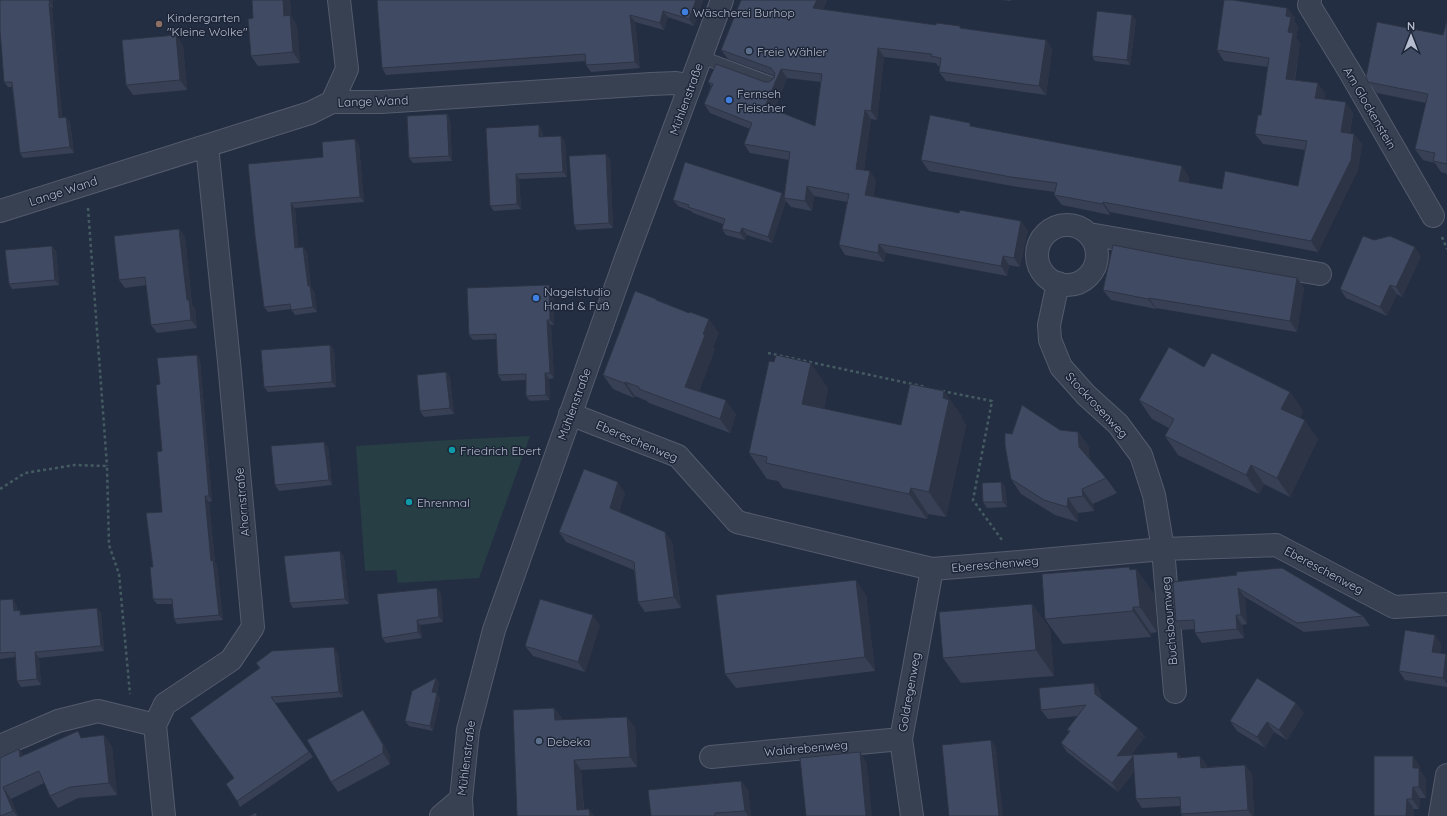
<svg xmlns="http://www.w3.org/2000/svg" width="1447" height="816" viewBox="0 0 1447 816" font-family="Quicksand,sans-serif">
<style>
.green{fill:#263e44}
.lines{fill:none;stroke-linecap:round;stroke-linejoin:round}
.service-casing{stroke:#535c6d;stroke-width:14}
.minor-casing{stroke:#535c6d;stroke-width:24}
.tertiary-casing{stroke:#535c6d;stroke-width:24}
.path{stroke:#445b61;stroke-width:2.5;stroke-dasharray:3 3;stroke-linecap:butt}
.service{stroke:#384152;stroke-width:12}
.minor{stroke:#384152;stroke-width:22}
.tertiary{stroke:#384152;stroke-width:22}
.wall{fill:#374055;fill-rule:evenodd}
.shaded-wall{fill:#2d3445}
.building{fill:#404b63;stroke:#2d3445;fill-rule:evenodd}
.shop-dot{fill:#3f7fe0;stroke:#1d2638;stroke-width:1.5}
.education-dot{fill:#8d6e63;stroke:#1d2638;stroke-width:1.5}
.service-dot{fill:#5c6f8a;stroke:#1d2638;stroke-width:1.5}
.culture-dot{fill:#0f9aa8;stroke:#1d2638;stroke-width:1.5}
.labels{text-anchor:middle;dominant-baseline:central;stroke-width:3;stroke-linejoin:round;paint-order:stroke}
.poi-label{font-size:12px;fill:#b5bccd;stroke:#1d2638;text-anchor:start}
.street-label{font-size:12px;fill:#b5bccd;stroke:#1d2638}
</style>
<rect width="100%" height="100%" fill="#242e43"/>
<path class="green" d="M530,436L479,578L398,583L396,570L365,571L356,446L450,440Z"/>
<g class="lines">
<g class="service-casing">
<path id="service" d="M701,57L774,84"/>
</g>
<g class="minor-casing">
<path id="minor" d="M1310,0L1309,5L1350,72L1433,216
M332,102L347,69L339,0
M0,211L310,113L332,102H381L651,84L676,83L690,86
M1037 255a30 30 0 1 1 60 0a30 30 0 1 1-60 0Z
M1089,234L1320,274
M1058,283L1049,325L1050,340L1061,367L1086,395L1118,424L1141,455L1154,495L1163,549L1175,692
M570,414L678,456L737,522L932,569L1007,563L1163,549L1276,545L1394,607L1447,604
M0,746L58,721L98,711L155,725
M711,757L901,739
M164,816L155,725L165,704L231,660L253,627L229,362L207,146
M441,816L461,799
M912,816L901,739L932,569
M1440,816L1447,775"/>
</g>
<g class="tertiary-casing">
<path id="tertiary" d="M462,816L461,799L468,730L494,630L626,258L722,0"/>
</g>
<path class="path" d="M88,208L107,466
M1442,237L1447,249
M768,353L926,387
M942,391L992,401L973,500L1002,540
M0,489L25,473L75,465L107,466L109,545L119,574L130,694"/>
<use href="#service" class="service"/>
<use href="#minor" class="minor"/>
<use href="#tertiary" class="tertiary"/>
</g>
<path class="wall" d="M0,0H53V8H52L62,118L70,122L74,153L23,158L20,153L12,87H8L4,82Z
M252,0H290L291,16L297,26L300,63L258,66L251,56L253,18Z
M703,0L694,26L668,17L664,30L635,22L640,68L591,72L586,65V61L386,75L382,68Z
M827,0L823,10L1046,40L1052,49L1046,95L946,81L939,72L940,66H938L936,63L884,57L877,120L871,119L864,170L870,171L876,181L873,197L1028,230L1020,267L1009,265L1007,276L886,253L884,262L845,255L839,245L847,202L814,196L812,211L791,207L786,201L772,243L747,235L745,240L726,235L722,229L723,224L693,213L691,211L678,206L673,200L782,193L784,197L789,160L750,153L744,144L750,129L710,113L704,104L711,86L708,82H769L774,78L775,76L728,59L721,50ZM787,78L821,82L815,126L774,110Z
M1002,0H1011V1Z
M1287,8L1295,18L1294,21L1298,27L1296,38L1300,43L1295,80L1325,93L1324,99L1353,113L1350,133L1362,144L1358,170L1318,252L1110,212V215L1062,205L1054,195L1055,192L1018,187L929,171L921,160L973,126L1189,177L1188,183L1222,189L1298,186L1305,150L1263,144L1255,134L1261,115L1268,67L1224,61L1217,50Z
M1132,15L1136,20L1130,65L1095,61L1092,56Z
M1447,20V174L1441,172L1435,163L1423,160L1415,149L1426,103L1377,93L1368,82L1443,35Z
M183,45L187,90L133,95L126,85Z
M447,114L450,119L452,161L413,163L409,158Z
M542,130L543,137L565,141L567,177L519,179L521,209L494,211L490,206Z
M355,139L359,145L364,202L295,208L298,247L307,252L311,288L314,291L317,312L295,315L291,309L268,312L264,307L255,235L323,157Z
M610,159L613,228L577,230L574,225Z
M179,229L185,237L192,305L195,308L197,328L157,333L151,325L147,285L125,288L119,280Z
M52,246L56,251L59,285L12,289L9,284Z
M1169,256L1297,278L1304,288L1297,332L1156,308V309L1111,300L1103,290Z
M1421,256L1402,297L1397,294L1387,316L1346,298L1340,289Z
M553,290L554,325H551L554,378L549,379L550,400L530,401L526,396V380L502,381L498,375L496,339L473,340L469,335Z
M658,301L719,333L713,347L715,349L699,391L736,414L730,433L649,403L647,401L635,396L634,398L613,389L603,375Z
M330,345L334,350L336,387L268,392L264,387Z
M197,355L200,360L212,501L209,502L215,562L217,566L223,620L177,624L174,619L172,604H157L153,599V567L162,512V451L160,384Z
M1204,367L1290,392L1303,411L1300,418L1318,439L1290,497L1264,484L1259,494L1178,455L1165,436L1169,428L1152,419L1139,400Z
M446,372L450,377L454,414L424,417L420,411Z
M828,388L824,409L901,425L962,416V418L966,425L946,517L928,514L927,519L783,488L778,481L767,479L749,453Z
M1060,430L1078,432L1089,447V459L1106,478L1117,493L1093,504L1094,511L1078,513V522L1055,515L1021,494L1011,479L1012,434Z
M328,447L332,485L279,491L275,485Z
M1001,482L1005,487L1007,507L987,508L983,502Z
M625,493L619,512L665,532L672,542L681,608L645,612L638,602L634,570L566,542L559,532Z
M340,551L344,557L349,604L293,608L290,603Z
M1131,569H1136L1154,594L1157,632L1151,633V637L1063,644L1045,619Z
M1237,575L1363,616L1370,626L1304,632L1245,597L1247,624L1242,625L1244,638L1202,643L1195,633V629L1182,630L1176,621Z
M441,593L443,622L420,625L422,638L386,643L382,638Z
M866,595L875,671L736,688L725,674Z
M0,600L16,604L17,610L23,615L97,608L101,613L104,651L39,658L41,685L21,687L17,681L15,657L0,659Z
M1032,604L1050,629L1054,676L961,683L943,658Z
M600,625L585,672L533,656L525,646Z
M1441,644L1440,653L1447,655V687L1405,680L1399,671Z
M338,653L343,697L275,703L313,757L240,807L237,801L234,778L190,718Z
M436,678L439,683L437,693L440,699L433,731L409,726L405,721Z
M1094,683L1100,692L1101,699L1138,728L1145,737L1131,755L1177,752L1181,758L1207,765V767L1245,765L1252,774L1254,816H1182L1181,814L1180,806L1142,808L1136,799L1134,772L1118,792L1067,752L1061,743L1069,732L1067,730L1078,716L1048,719L1041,710Z
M554,708L562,718V720L635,727L637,767L581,770L584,809H589L594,816H517Z
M1304,713L1287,740L1274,732L1265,748L1237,731L1230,721Z
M370,720L390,756V764L338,792L331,782Z
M104,735L112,747L117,795L78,798L58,808L50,796L44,783L11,799L18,816H0V758L19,749L23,755L83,738Z
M1420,766V770L1426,779V798H1420L1419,809H1414V816H1374Z
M741,781L748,790L751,816H651Z"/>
<path class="shaded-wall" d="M49,0H53V8L50,3Z
M283,0H290L291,16L297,26L300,63L293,52L284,16Z
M696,0H703L694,26L689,19Z
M817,0H827L820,18L813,8Z
M49,3L52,8L63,123L59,118Z
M1287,8L1295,18L1294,21L1298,27L1296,38L1300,43L1293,89L1286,79L1288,32L1286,16Z
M663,11L668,17L664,30L660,23Z
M630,15L635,22L640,68L635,62Z
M1132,15L1136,20L1130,65L1127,60Z
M176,35L183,45L187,90L180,80Z
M1046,40L1052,49L1046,95L1039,86Z
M878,48L884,57L877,120L871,111Z
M781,69L787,78L771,116L765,106Z
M1318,83L1325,93L1323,108L1315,98Z
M1346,102L1353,113L1348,142L1341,132Z
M865,110L871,119L863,178L856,169Z
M447,114L450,119L452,161L449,156Z
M66,117L70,122L74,153L70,147Z
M539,125L542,130L543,143L539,137Z
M1354,134L1362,144L1358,170L1318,252L1311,241Z
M561,136L565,141L567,177L563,172Z
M355,139L359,145L364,202L360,197Z
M606,154L610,159L613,228L609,223Z
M1182,166L1189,177L1186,191L1179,181Z
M870,171L876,181L872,205L865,195Z
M516,174L519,179L521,209L517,204Z
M807,186L814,196L812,211L805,201Z
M782,193L785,198H784L786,201L772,243L768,237Z
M1103,202L1110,212V215L1103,204Z
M291,203L295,208L299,253L295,248Z
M1021,221L1028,230L1020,267L1014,258Z
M742,228L747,235L745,240L740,233Z
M179,229L185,237L192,305L195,308L197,328L191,320L187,300Z
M879,244L886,253L884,262L878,253Z
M52,246L56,251L59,285L55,280Z
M303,247L307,252L311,288L314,291L317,312L313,307L308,286Z
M1415,247L1421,256L1402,297L1396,287Z
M1003,256L1009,265L1007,276L1001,266Z
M1297,278L1304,288L1297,332L1290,321Z
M549,285L553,290L554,325L550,320Z
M1390,285L1397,294L1387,316L1380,307Z
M1149,298L1156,308V309L1148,299Z
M709,319L719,333L713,347L715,349L695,401L685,387Z
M547,320L551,325L554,378L550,373Z
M330,345L334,350L336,387L332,382Z
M197,355L200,360L212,501L209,496Z
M811,363L828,388L820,429L802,404Z
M446,372L450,377L454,414L450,408Z
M545,373L549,379L550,400L546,395Z
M625,382L635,396L634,398L624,383Z
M944,391L962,416V418L966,425L946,517L929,492Z
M1290,392L1303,411L1295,428L1281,409Z
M726,400L736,414L730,433L720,419Z
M1305,420L1318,439L1290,497L1277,478Z
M1078,432L1089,447L1090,462L1079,447Z
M324,442L328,447L332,485L329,480Z
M1251,465L1264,484L1259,494L1246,475Z
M618,482L625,493L617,519L610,508Z
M1001,482L1005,487L1007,507L1003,502Z
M911,488L928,514L927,519L909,494Z
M1082,489L1093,504L1094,511L1083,496Z
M205,496L209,502L215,562L217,566L223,620L219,615L211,561Z
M1068,498L1078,513V522L1067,507Z
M665,532L672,542L681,608L674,597Z
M340,551L344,557L349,604L345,599Z
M1129,567L1137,578L1136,569L1154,594L1157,632L1140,607Z
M856,580L866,595L875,671L865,657Z
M437,588L441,593L443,622L439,617Z
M1238,588L1245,597L1247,624L1241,615Z
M13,599L16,604L17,616L14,611Z
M1032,604L1050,629L1054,676L1036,650Z
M1133,607L1151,633V637L1133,611Z
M97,608L101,613L104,651L101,646Z
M593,615L600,625L585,672L578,662Z
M1236,615L1242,625L1244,638L1237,629Z
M417,620L420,625L422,638L418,632Z
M1435,635L1441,644L1439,661L1432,652Z
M334,647L338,653L343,697L339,692Z
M35,652L39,658L41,685L37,679Z
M1446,654L1447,655V684L1443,678Z
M436,678L439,683L435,698L432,692Z
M1094,683L1100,692L1101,703L1095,694Z
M437,693L440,699L433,731L430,726Z
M1296,703L1304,713L1287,740L1279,730Z
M554,708L562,718V730L555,720Z
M363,710L370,720L390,756V764L383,753Z
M627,717L635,727L637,767L630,757Z
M1267,722L1274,732L1265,748L1257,737Z
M1138,728L1145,737L1123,765L1117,756Z
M104,735L112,747L117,795L109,783Z
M991,740L996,747L1003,816H999Z
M19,749L27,760L20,757Z
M860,752L867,763L872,816H866Z
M1177,752L1184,761L1178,758Z
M1133,756L1140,765L1118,792L1112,783Z
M1200,756L1207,765V777L1201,768Z
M1413,756L1420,766V770L1426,779V798L1419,787L1413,768Z
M574,760L581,770L584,816L577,810Z
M1245,765L1252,774L1254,816H1252L1248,810Z
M741,781L748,790L751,816H748L745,811Z
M3,787L11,799L18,816H17L13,811Z
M1413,787L1420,798L1419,809L1412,799Z
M1407,799L1414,809V816H1406Z
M589,809L594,816H590Z"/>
<path class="building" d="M0,0H49L50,3H49L59,118L66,117L70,147L20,153L12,82H4L0,30Z
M252,0H283L284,16L290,15L293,52L251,56L248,19L253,18Z
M377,0H696L689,19L663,11L660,23L630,15L635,62L586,65L585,54L382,68Z
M741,0H817L813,8L936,25V23L960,26V28L1046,40L1039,86L939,72L941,58L931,56L932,54L878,48L871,111L865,110L856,169L870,171L865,195L959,213L960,210L1021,221L1014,258L1003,256L1001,266L879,244L878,253L839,245L849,194L807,186L805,201L784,198L790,152L744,144L752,123L704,104L713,84L708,82L716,64L765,82H769L774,78L775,73L771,68L721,50ZM781,69L822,74L815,126L765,106Z
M1224,0H1233L1287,8L1286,16L1291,17L1288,32L1293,33L1286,79L1318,83L1315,98L1346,102L1341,132L1354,134L1351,160L1311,241L1103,202V204L1054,195L1057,183L1011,177L921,160L930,115L970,123V126L1182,166L1179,181L1222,189L1225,171L1298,186L1307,141L1255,134L1258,115H1261L1269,58L1217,50Z
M1097,11L1132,15L1127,60L1092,56Z
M1447,20V164L1433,161L1435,153L1415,149L1428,94L1368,82L1366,77L1377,22L1443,35Z
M176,35L180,80L126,85L122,40Z
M447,114L449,156L409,158L407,116Z
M539,125V137L561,136L563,172L516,174L517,204L490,206L486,128Z
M355,139L360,197L291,203L295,248L303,247L308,286H310L313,307L291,310L290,304L264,307L255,235L248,164L323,157L322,142Z
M606,154L609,223L574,225L569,156Z
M685,162L782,193L768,237L742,228L740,233L722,229L725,219L688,207L689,205L673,200Z
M179,229L187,300H189L191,320L151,325L145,277L119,280L114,236Z
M1363,236L1374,240L1390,236L1415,247L1396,287L1390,285L1380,307L1340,289Z
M1113,245L1169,256L1297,278L1290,321L1149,298L1148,299L1103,290Z
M52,246L55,280L9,284L5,250Z
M549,285L550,320H547L550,373H545L546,395L526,396V374L498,375L496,334L469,335L467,288Z
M635,291L656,299V300L689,313L690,312L709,319L703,334L705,335L685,387L726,400L720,419L639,389V387L625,382L624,383L603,375Z
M330,345L332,382L264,387L261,350Z
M1169,347L1204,367L1212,353L1290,392L1281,409L1305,420L1277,478L1251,465L1246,475L1165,436L1174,419L1139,400Z
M197,355L209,496H205L211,561L213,560L219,615L174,619L172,599H153L150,567H153L146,513L162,512L157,452L162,451L156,385L160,384L157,358Z
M776,355L811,363L802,404L901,425L910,384L944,391L943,398L949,400L929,492L911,488L909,494L766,463L767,457L749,453L769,361L774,362Z
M446,372L450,408L420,411L417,375Z
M1022,405L1060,430L1078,432L1079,447L1106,478L1082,489L1083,496L1068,498L1067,507L1044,500L1011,479L1005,445V433L1012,434Z
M324,442L329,480L275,485L271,446Z
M584,469L618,482L610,508L665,532L674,597L638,602L634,562L559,532Z
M1001,482L1003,502H983L982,483Z
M340,551L345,599L290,603L284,556Z
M1129,567L1130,570L1136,569L1140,607H1133V611L1045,619L1042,574Z
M1282,568L1363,616L1297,623L1238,588L1241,615H1236L1237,629L1195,633L1194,620L1176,621L1173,582L1237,575L1236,572Z
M856,580L865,657L725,674L716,595Z
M437,588L439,617L417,620L418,632L382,638L377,594Z
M13,599L14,611L20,610V615L97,608L101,646L35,652L37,679L17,681L15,652L0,653V600Z
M540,599L593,615L578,662L525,646Z
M1032,604L1036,650L943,658L939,612Z
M1405,630L1435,635L1432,652L1446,654L1443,678L1399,671Z
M334,647L339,692L271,697L309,752L237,801L226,784L234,778L190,718L260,668L256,663L272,651Z
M436,678L432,692L437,693L430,726L405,721L412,691Z
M1257,678L1296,703L1279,730L1267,722L1257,737L1230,721Z
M1094,683L1095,694L1138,728L1117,756L1177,752L1178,758L1200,756L1201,768L1245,765L1248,810L1181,814L1180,797L1136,799L1133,756L1112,783L1061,743L1070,731L1067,730L1086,705L1041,710L1039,688Z
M554,708L555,720L627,717L630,757L574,760L577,810L589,809L590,816H517L513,710Z
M363,710L383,745V753L331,782L307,740Z
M78,731L81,738L104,735L109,783L70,787L50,796L39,771L3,787L13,811L0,816V758L19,749L20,757Z
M991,740L999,816H949L942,745Z
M860,752L866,816H806L800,758Z
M1374,756H1413V768H1419V787H1413L1412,799H1407L1406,816H1374Z
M741,781L745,811L715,813V816H651L648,790Z
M256,813L257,816H249Z"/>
<g class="shop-dot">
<circle cx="685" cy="12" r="4"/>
<circle cx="729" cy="100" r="4"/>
<circle cx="536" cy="298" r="4"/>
</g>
<circle class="education-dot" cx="159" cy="24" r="4"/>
<g class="service-dot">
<circle cx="749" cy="51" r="4"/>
<circle cx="539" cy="741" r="4"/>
</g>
<g class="culture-dot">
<circle cx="452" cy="450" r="4"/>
<circle cx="409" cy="502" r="4"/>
</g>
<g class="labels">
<g class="poi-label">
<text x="693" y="12">Wäscherei Burhop</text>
<text x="167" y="17">Kindergarten<tspan x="167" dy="14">"Kleine Wolke"</tspan></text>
<text x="757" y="51">Freie Wähler</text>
<text x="737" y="93">Fernseh<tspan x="737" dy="14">Fleischer</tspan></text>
<text x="544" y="291">Nagelstudio<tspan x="544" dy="14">Hand &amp; Fuß</tspan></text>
<text x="460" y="450">Friedrich Ebert</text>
<text x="417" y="502">Ehrenmal</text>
<text x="547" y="741">Debeka</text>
</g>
<g class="street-label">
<text transform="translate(686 99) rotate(-70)">Mühlenstraße</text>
<text transform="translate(373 101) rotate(-2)">Lange Wand</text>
<text transform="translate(1370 108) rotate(60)">Am Glockenstein</text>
<text transform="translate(63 191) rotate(-18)">Lange Wand</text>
<text transform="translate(574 404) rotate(-70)">Mühlenstraße</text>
<text transform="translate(1097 405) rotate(47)">Stockrosenweg</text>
<text transform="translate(637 441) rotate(23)">Ebereschenweg</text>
<text transform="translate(242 502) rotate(-95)">Ahornstraße</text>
<text transform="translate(995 564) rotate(-5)">Ebereschenweg</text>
<text transform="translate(1324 570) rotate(28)">Ebereschenweg</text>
<text transform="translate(1169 621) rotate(-95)">Buchsbaumweg</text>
<text transform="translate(909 692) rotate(-80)">Goldregenweg</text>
<text transform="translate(806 748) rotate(-5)">Waldrebenweg</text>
<text transform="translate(466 758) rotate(-83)">Mühlenstraße</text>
</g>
</g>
<g transform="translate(1411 36)" stroke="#1d2638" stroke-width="3" paint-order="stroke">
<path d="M0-3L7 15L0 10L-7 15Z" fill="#b5bccd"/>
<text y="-6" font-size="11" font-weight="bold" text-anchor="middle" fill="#b5bccd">N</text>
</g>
</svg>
